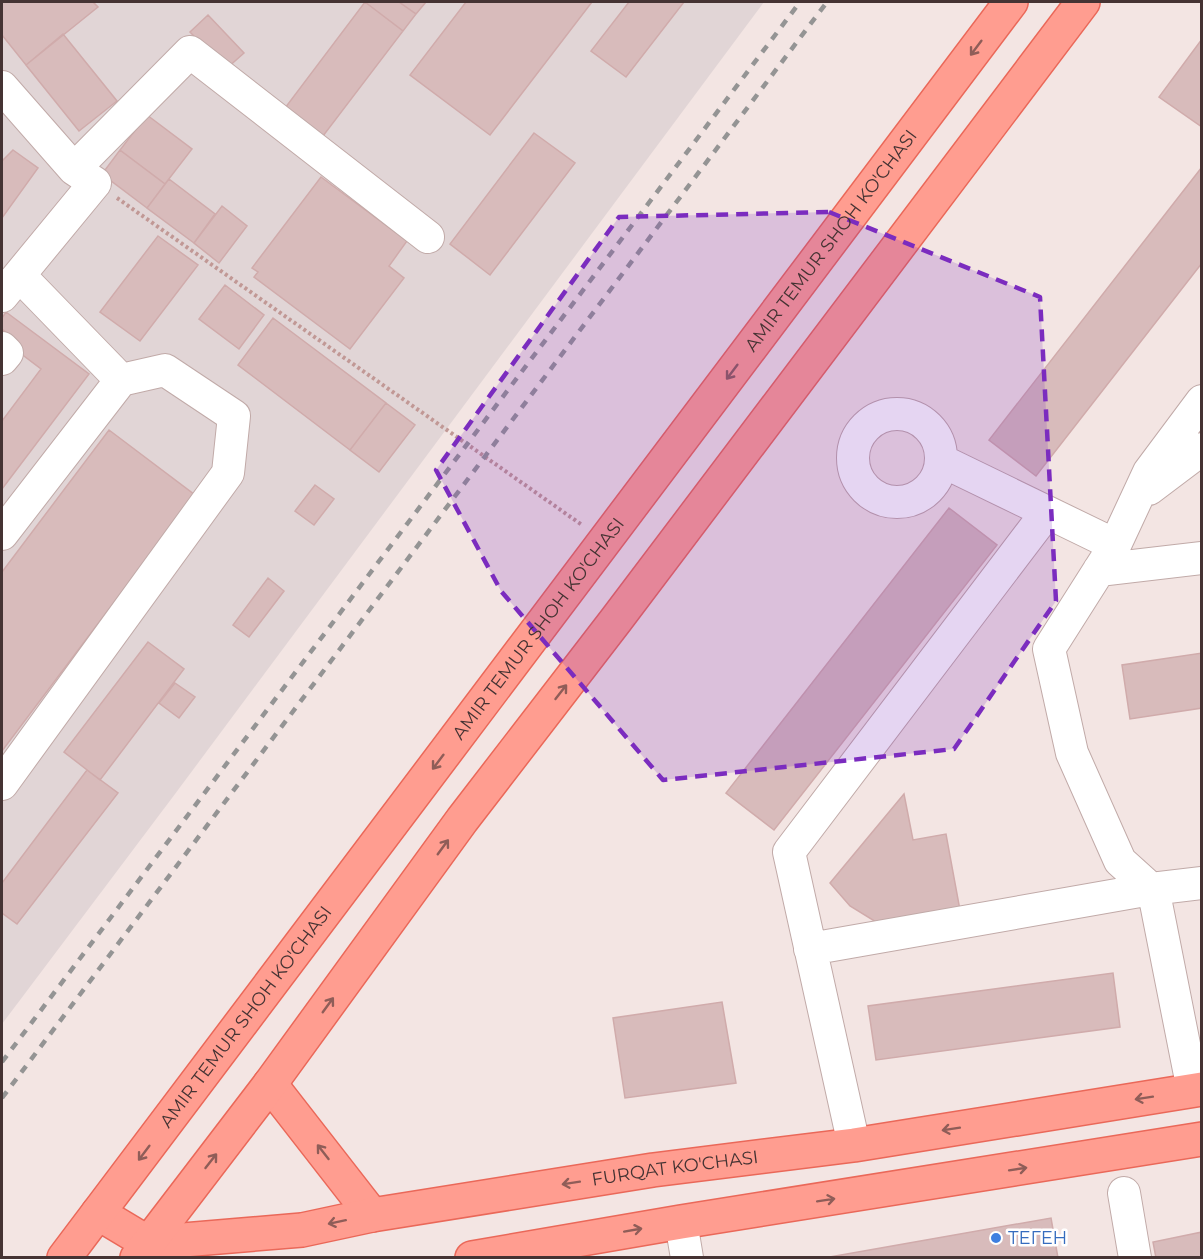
<svg xmlns="http://www.w3.org/2000/svg" width="1203" height="1259" viewBox="0 0 1203 1259" font-family="Montserrat,sans-serif">
<style>
.industrial{fill:#e1d5d6}
.building{fill:#d8bbbb;stroke:#d0abab;stroke-width:1.5}
.lines{fill:none;stroke-linecap:round;stroke-linejoin:round}
.minor-casing{stroke:#c1aaa8;stroke-width:34}
.major-casing{stroke:#ea6859;stroke-width:36}
.path{stroke:#c19895;stroke-width:4;stroke-dasharray:3 3;stroke-linecap:butt}
.minor{stroke:#fff;stroke-width:32}
.major{stroke:#ff9d90;stroke-width:33}
.rail{stroke:#949494;stroke-width:4.5;stroke-dasharray:8 8;stroke-linecap:butt}
.oneway{stroke:#8f5d58}
.marked{fill:#7b2cbf;fill-opacity:0.2;stroke:#7b2cbf;stroke-width:4.5;stroke-dasharray:12 8;stroke-linejoin:round}
.shop-dot{fill:#3f7fe0;stroke:#fff;stroke-width:2}
.labels{text-anchor:middle;dominant-baseline:central;stroke-width:5;stroke-linejoin:round;paint-order:stroke}
.street-label{font-size:18px;fill:#453333;stroke:#fff}
.shop-label{font-size:18px;fill:#366cbe;stroke:#fff;text-anchor:start}
</style>
<rect width="100%" height="100%" fill="#f3e5e3"/>
<path class="industrial" d="M2,2H764L175,794L2,1024Z"/>
<path class="building" d="M2,2H93L98,7L26,65L2,35Z
M365,2H399L416,14L403,31Z
M365,2L403,31L323,136L285,108Z
M399,2H426L416,14Z
M466,2H592L490,135L410,75Z
M629,2H684L626,77L591,51Z
M208,15L244,53L226,69L190,32Z
M63,34L117,101L79,131L26,65Z
M1202,39V127L1159,97Z
M147,115L192,149L165,184L120,150Z
M534,133L575,163L490,275L450,244Z
M13,150L38,168L2,218V161Z
M120,150L165,184L147,208L102,174Z
M1202,167V263L1036,476L989,440Z
M321,177L407,241L389,266L404,278L350,349L254,277L258,272L252,268Z
M169,179L215,214L194,243L147,208Z
M222,206L247,226L219,263L194,243Z
M158,236L198,265L140,341L100,312Z
M225,285L264,315L239,349L199,319Z
M6,312L89,374L2,489V421L41,369L12,347L17,341L2,329V318Z
M273,318L386,403L350,450L238,365Z
M386,403L415,425L379,472L350,450Z
M109,430L195,495L2,751V572Z
M315,485L334,499L314,525L295,511Z
M949,508L997,545L774,830L726,793Z
M268,578L284,591L249,637L233,625Z
M148,642L184,669L100,780L64,752Z
M1202,653V708L1130,719L1122,665Z
M175,683L195,697L179,718L159,703Z
M87,770L118,793L17,924L2,913V883Z
M904,794L913,840L946,834L960,910L876,922L850,906L830,883Z
M1113,973L1120,1027L876,1060L868,1006Z
M722,1002L736,1083L625,1098L613,1018Z
M1051,1218L1058,1258H824Z
M1202,1232V1258H1156L1153,1242Z"/>
<g class="lines">
<g class="minor-casing">
<path id="minor" d="M2,87L74,169L95,183L2,296
M74,169L190,52L428,237
M20,276L121,380
M2,348L7,353L2,359
M853 458a44 44 0 1 1 88 0a44 44 0 1 1-88 0Z
M942,461L1115,545
M1149,489L1202,449
M2,534L121,380L165,370L234,416L228,473L2,784
M1099,570L1202,558
M810,949L1151,889L1202,883
M1193,1090L1155,898L1151,889L1120,861L1072,753L1049,649L1115,545L1149,472L1202,401
M854,1145L789,852L1047,512
M1124,1193L1135,1258
M681,1222L687,1258"/>
</g>
<g class="major-casing">
<g id="major">
<path d="M270,1084L372,1215"/>
<path id="s1" d="M98,1213L148,1243L302,1230L372,1215L653,1170L854,1145L1202,1089"/>
<path id="s2" d="M64,1258L1011,2"/>
<path d="M137,1258L270,1084L462,820L616,620L1083,2"/>
<path d="M472,1258L681,1222L1202,1139"/>
</g>
</g>
<path class="path" d="M117,198L582,525"/>
<use href="#minor" class="minor"/>
<use href="#major" class="major"/>
<path class="rail" d="M2,1062L800,2
M2,1098L827,2"/>
</g>
<defs><path id="oneway-shaft" d="M-6 0H5M1.5-3L5.5 0L1.5 3" fill="none" stroke-width="1.6" stroke-linecap="round" stroke-linejoin="round" transform="scale(1.5)"/></defs>
<g class="oneway">
<use href="#oneway-shaft" transform="translate(976 48) rotate(127)"/>
<use href="#oneway-shaft" transform="translate(732 372) rotate(127)"/>
<use href="#oneway-shaft" transform="translate(561 692) rotate(-52)"/>
<use href="#oneway-shaft" transform="translate(438 762) rotate(127)"/>
<use href="#oneway-shaft" transform="translate(443 847) rotate(-54)"/>
<use href="#oneway-shaft" transform="translate(328 1005) rotate(-54)"/>
<use href="#oneway-shaft" transform="translate(1144 1098) rotate(171)"/>
<use href="#oneway-shaft" transform="translate(951 1129) rotate(171)"/>
<use href="#oneway-shaft" transform="translate(323 1152) rotate(-128)"/>
<use href="#oneway-shaft" transform="translate(144 1153) rotate(127)"/>
<use href="#oneway-shaft" transform="translate(211 1161) rotate(-52)"/>
<use href="#oneway-shaft" transform="translate(1018 1169) rotate(-9)"/>
<use href="#oneway-shaft" transform="translate(571 1183) rotate(171)"/>
<use href="#oneway-shaft" transform="translate(826 1200) rotate(-9)"/>
<use href="#oneway-shaft" transform="translate(337 1222) rotate(168)"/>
<use href="#oneway-shaft" transform="translate(633 1230) rotate(-10)"/>
</g>
<path class="marked" d="M829,212L1040,297L1056,601L954,749L663,780L501,591L436,470L619,217Z"/>
<circle class="shop-dot" cx="996" cy="1238" r="6"/>
<g class="labels">
<g class="street-label">
<text stroke="none"><textPath href="#s2" startOffset="1274">AMIR TEMUR SHOH KO'CHASI</textPath></text>
<text stroke="none"><textPath href="#s2" startOffset="788">AMIR TEMUR SHOH KO'CHASI</textPath></text>
<text stroke="none"><textPath href="#s2" startOffset="302">AMIR TEMUR SHOH KO'CHASI</textPath></text>
<text stroke="none"><textPath href="#s1" startOffset="591">FURQAT KO'CHASI</textPath></text>
</g>
<g class="shop-label">
<text x="1008" y="1238">ТЕГЕН</text>
</g>
</g>
<rect width="1203" height="1259" fill="none" stroke="#453333" stroke-width="6"/>
</svg>
